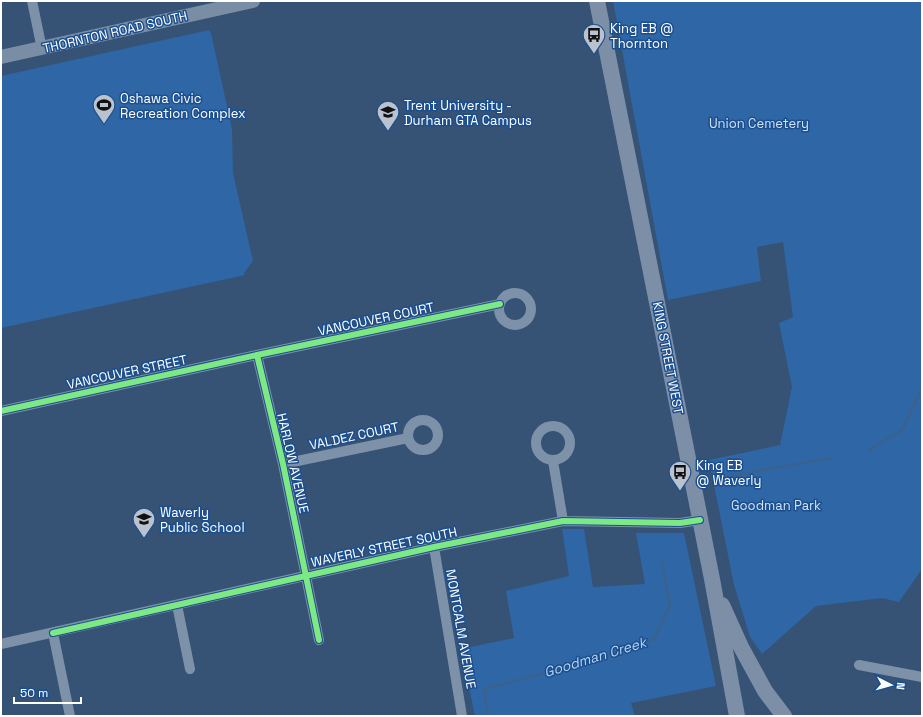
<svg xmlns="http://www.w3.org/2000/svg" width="923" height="717" viewBox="0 0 923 717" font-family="'Space Grotesk',sans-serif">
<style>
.green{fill:#2f66a5}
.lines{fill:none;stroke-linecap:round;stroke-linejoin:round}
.stream{stroke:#3b618d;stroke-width:2.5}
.minor{stroke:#7d92a8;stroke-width:10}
.secondary{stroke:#798da4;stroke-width:14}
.primary{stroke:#7d8ea7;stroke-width:16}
.cycleway-casing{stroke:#1b4f8f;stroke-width:8}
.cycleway{stroke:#7ce984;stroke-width:6}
.labels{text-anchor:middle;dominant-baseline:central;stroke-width:3;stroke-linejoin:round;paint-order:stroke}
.poi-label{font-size:13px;fill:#fff;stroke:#1b4f8f;text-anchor:start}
.street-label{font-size:13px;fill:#fff;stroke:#1b4f8f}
.park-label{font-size:13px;fill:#cfe3fa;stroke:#1b4f8f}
.water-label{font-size:14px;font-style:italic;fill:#b5d3f5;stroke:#1b4f8f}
</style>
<rect width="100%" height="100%" fill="#365274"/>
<path class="green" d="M613,1H922V569L899,602L882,598L816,606L762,654L750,637L734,585L709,460L780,445L792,387L779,323L793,317L783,242L757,247L761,281L668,300Z
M209,30L211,33L229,115L232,129L233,173L253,261L244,273L245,275L1,328V76Z
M562,529H584L593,587L645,584L636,533H684L716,686L631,703L635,716H475L461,649L514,638L506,591L569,576Z"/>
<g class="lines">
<path class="stream" d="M869,450L903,429L922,387
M730,476L831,458
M488,716L484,689L602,658L654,639L670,605L662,562"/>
<path class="minor" d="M32,1L42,49
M499 309a16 16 0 1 1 32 0a16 16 0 1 1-32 0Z
M257,355L283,464L319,640
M1,411L257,355L500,304
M408 435a15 15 0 1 1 30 0a15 15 0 1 1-30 0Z
M536 443a17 17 0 1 1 34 0a17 17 0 1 1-34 0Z
M553,461L563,521
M283,464L408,438
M434,547L462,716
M177,605L190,669
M53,633L70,716
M1,644L434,547L563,521L680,523L700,520
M859,665L922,677"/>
<path class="secondary" d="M1,57L253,1"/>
<path class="primary" d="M597,1L712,579L737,716
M722,605L741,647L765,691L784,716"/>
<g class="cycleway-casing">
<path id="cycleway" d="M257,355L283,464L319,640
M1,411L257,355L500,304
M53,633L434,547L563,521L680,523L700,520"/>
</g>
<use href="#cycleway" class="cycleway"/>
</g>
<defs>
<g id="bus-pin" transform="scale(1.15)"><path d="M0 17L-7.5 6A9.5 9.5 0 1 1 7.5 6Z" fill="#b9c2ce" stroke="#1b4f8f"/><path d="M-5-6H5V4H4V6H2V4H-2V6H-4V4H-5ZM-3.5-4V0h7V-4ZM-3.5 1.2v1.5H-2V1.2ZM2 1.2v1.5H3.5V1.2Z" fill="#111"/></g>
<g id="stadium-pin" transform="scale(1.15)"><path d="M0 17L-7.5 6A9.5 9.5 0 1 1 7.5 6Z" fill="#b9c2ce" stroke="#1b4f8f"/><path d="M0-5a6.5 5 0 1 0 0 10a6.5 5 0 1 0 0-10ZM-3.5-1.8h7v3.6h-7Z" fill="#111"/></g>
<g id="university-pin" transform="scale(1.15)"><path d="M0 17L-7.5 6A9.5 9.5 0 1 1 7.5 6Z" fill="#b9c2ce" stroke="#1b4f8f"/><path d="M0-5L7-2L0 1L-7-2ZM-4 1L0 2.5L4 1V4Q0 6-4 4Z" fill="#111"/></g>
<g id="school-pin" transform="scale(1.15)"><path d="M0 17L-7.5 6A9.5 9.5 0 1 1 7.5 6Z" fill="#b9c2ce" stroke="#1b4f8f"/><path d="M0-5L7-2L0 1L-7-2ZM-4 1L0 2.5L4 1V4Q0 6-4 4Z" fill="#111"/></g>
</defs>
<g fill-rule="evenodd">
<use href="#bus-pin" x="594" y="35"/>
<use href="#stadium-pin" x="104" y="105"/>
<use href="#university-pin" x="388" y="112"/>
<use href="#bus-pin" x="680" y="472"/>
<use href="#school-pin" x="144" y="519"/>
</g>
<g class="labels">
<g class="poi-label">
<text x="610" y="28">King EB @<tspan x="610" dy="15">Thornton</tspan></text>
<text x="120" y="98">Oshawa Civic<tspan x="120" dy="15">Recreation Complex</tspan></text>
<text x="404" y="105">Trent University -<tspan x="404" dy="15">Durham GTA Campus</tspan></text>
<text x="696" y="465">King EB<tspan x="696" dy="15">@ Waverly</tspan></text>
<text x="160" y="512">Waverly<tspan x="160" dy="15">Public School</tspan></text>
</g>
<g class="street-label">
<text transform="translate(115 32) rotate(-13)">THORNTON ROAD SOUTH</text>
<text transform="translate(376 319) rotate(-12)">VANCOUVER COURT</text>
<text transform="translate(668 358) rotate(79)">KING STREET WEST</text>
<text transform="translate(127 372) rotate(-12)">VANCOUVER STREET</text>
<text transform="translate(354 436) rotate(-12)">VALDEZ COURT</text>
<text transform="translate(293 463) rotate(77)">HARLOW AVENUE</text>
<text transform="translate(384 547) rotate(-12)">WAVERLY STREET SOUTH</text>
<text transform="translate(461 629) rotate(80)">MONTCALM AVENUE</text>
</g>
<g class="park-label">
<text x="759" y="123">Union Cemetery</text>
<text x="776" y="505">Goodman Park</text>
</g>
<g class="water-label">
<text transform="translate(595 657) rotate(-17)">Goodman Creek</text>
</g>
</g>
<rect width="923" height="717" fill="none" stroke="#ffffff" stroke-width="4"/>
<g transform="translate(891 685) rotate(96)" stroke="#1b4f8f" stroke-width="3" paint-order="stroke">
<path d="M0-3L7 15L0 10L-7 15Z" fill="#ffffff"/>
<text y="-6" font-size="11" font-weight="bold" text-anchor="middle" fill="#ffffff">N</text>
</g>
<path d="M14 697v6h67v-6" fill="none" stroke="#ffffff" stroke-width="2"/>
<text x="20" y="697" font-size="12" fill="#ffffff" stroke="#1b4f8f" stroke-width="3" paint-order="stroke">50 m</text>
</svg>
